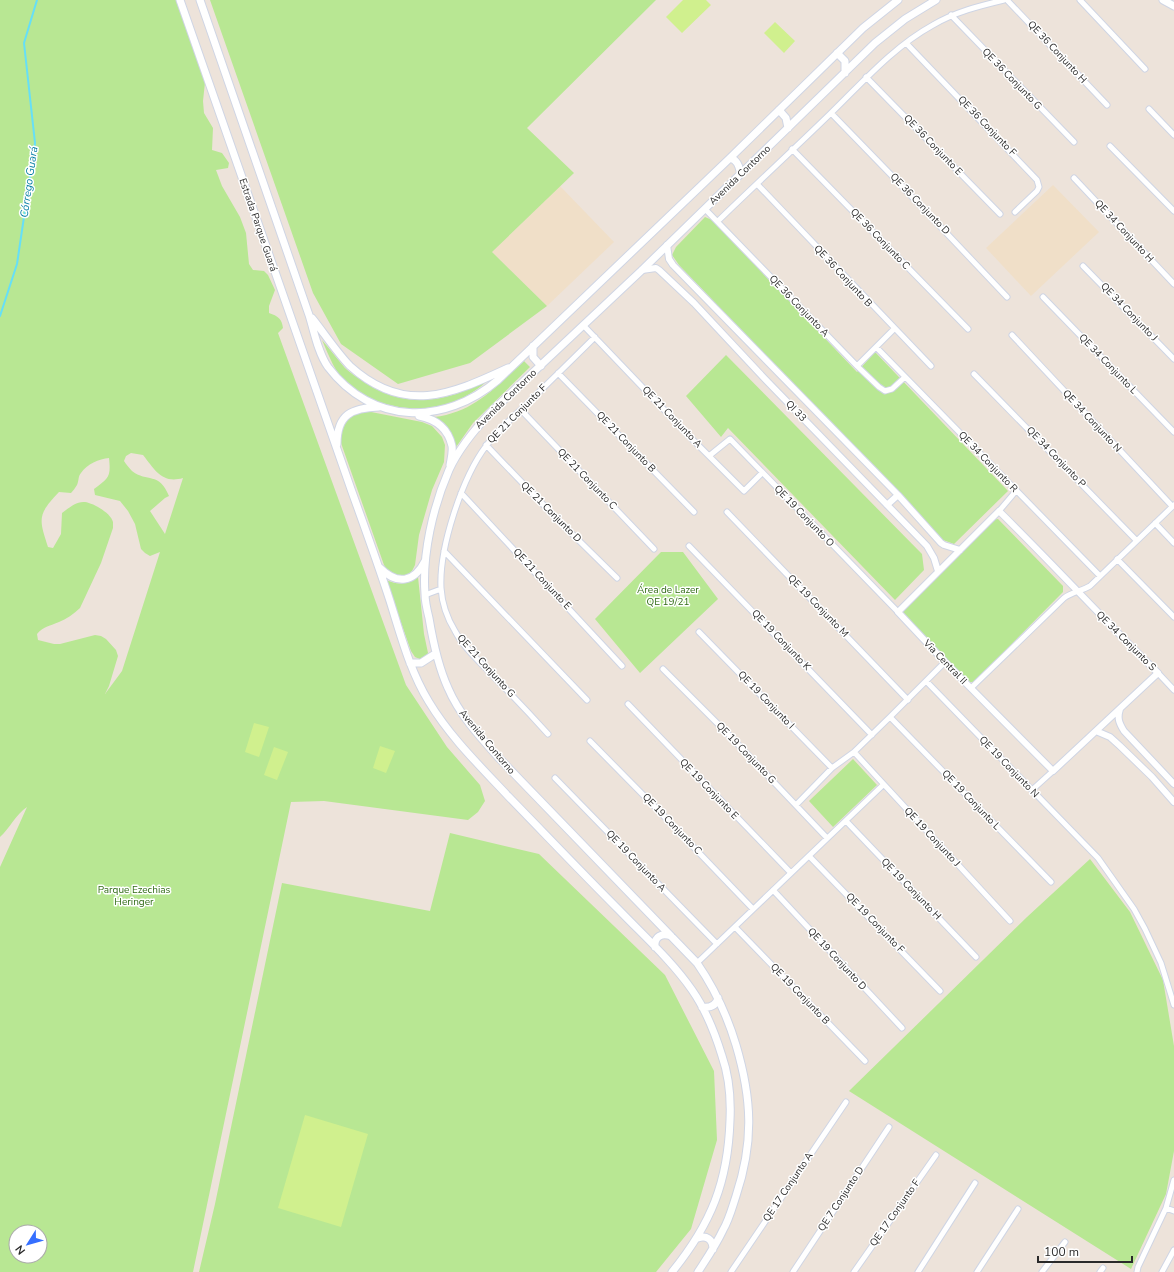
<svg xmlns="http://www.w3.org/2000/svg" width="1174" height="1272" viewBox="0 0 1174 1272" font-family="'Nunito Sans',sans-serif">
<style>
.education{fill:#f0dfc8}
.green{fill:#b8e793;fill-rule:evenodd}
.pitch{fill:#d0f08e}
.lines{fill:none;stroke-linecap:round;stroke-linejoin:round}
.stream{stroke:#66dff7;stroke-width:2}
.minor-casing{stroke:#cfd5e4;stroke-width:7}
.tertiary-casing{stroke:#cfd5e4;stroke-width:8}
.secondary-casing{stroke:#cfd5e4;stroke-width:9}
.minor{stroke:#fff;stroke-width:5}
.tertiary{stroke:#fff;stroke-width:6}
.secondary{stroke:#fff;stroke-width:7}
.labels{text-anchor:middle;dominant-baseline:central;stroke-width:3;stroke-linejoin:round;paint-order:stroke}
.street-label{font-size:10px;fill:#2a2a2a;stroke:#fff}
.park-label{font-size:10px;fill:#306b15;stroke:#fff}
.water-label{font-size:11px;font-style:italic;fill:#047da3;stroke:#fff}
</style>
<rect width="100%" height="100%" fill="#ede3da"/>
<path class="education" d="M1053,185L1099,232L1031,296L986,248Z
M560,186L614,242L547,306L492,252Z"/>
<path class="green" d="M0,0H177L189,24L206,73L203,101L204,113L213,128L212,150L222,153L229,163L228,168L216,170L222,186L240,217L246,233L249,264L253,270L264,271L268,275L275,290L269,306V313C278,316 282,319 283,328L278,333L406,685L447,747L480,785L485,801L478,812L468,820L324,801L291,802L193,1272H0V867L27,807C16,814 10,828 0,837ZM131,453L143,455C155,470 162,484 183,478L165,534L150,511L165,498L169,496C159,471 147,483 132,471C129,468 126,464 124,461L126,456ZM109,458C111,477 109,478 94,489L95,495L120,501L128,511L135,524L141,549L145,553L150,556L160,552L122,671L105,694L109,686L118,656L116,650L106,639L101,636L95,635L60,644H54L38,640L37,634C44,626 50,626 59,622C66,619 74,614 80,608L101,563L113,528C113,527 113,522 113,522C111,513 93,503 85,502C76,501 69,508 62,513L61,534L53,548L48,547C39,519 37,515 59,492L71,493C73,491 75,488 77,485C79,481 78,476 81,473C87,464 99,459 109,458ZM16,1232H40V1256H16Z
M210,0H656L527,128L574,173L492,252L547,306L470,363L398,384L341,344L313,293Z
M705,217L712,220L857,372L875,352L1008,491L954,544L943,540L679,265L672,255L676,247Z
M322,340C330,349 337,359 345,368C350,373 357,377 363,381C391,401 422,405 456,394C467,390 478,384 489,379C459,409 413,416 374,400C364,396 354,392 347,385C335,372 329,356 322,340Z
M726,355L922,554L924,570L895,600L728,428L721,437L686,396Z
M524,361L530,367L473,423L454,450L445,426L434,417C475,412 495,387 524,361Z
M366,411L422,422L432,426L442,437L445,445L444,462L432,490L419,535L415,565L412,571L407,575L401,577L389,572L384,565L341,443C339,421 348,416 366,411Z
M998,519L1063,586V592L974,682H968L902,615L903,606L992,520Z
M661,552H683L718,599L640,673L595,619Z
M418,577L424,634L428,653L427,657L422,660L415,657L411,651L386,580C401,586 404,584 418,577Z
M853,759L877,785L833,827L809,801Z
M450,833L539,854L665,975L714,1071L717,1140L691,1229L656,1272H199L215,1204L282,883L430,911Z
M1090,859L1130,912L1163,980L1174,1046V1151L1166,1194L1131,1269L849,1091L1027,917Z"/>
<path class="pitch" d="M683,0H706L711,5L682,33L666,17Z
M775,22L795,41L784,53L764,33Z
M254,723L269,727L259,757L245,752Z
M380,746L395,751L386,773L373,768Z
M274,747L288,752L277,780L264,775Z
M305,1115L368,1134L341,1227L278,1208Z"/>
<g class="lines">
<path class="stream" d="M0,316L17,264L35,143L24,43L37,0"/>
<g class="minor-casing">
<path id="minor" d="M1007,0L1107,105
M1080,0L1145,69
M951,15L1074,142
M906,43L1037,180L1039,187L1037,191L1015,212
M866,77L1000,214
M1149,109L1174,135
M831,113L898,182L1007,297
M1110,146L1174,211
M792,149L968,329
M1074,178L1174,284
M757,184L931,366
M705,209L857,366L894,329
M718,221C755,185 793,150 830,114C862,83 893,47 933,25C955,12 979,6 1004,0
M1083,266L1174,359
M1043,297L1174,432
M583,325L693,440L744,491L762,473
M1012,335L1172,506
M876,347L1100,576
M857,366L879,387L885,391L892,389L905,377
M558,373L694,512
M974,374L1136,540
M521,410L654,549
M486,445L557,519L617,578
M709,456L730,439L898,612
M461,493L622,666
M999,511L1016,491
M727,512L908,700
M1155,523L1174,543
M689,546L872,735
M444,551L587,700
M1117,559L1174,617
M425,595L441,589
M699,632L832,768
M663,669L730,736L827,838
M1158,673L1174,690
M926,681L1098,858L1134,909L1145,929L1161,963L1174,1005
M971,688L1064,598C1072,592 1081,591 1090,586L1174,505
M628,704L791,873
M890,717L1051,882
M548,734C530,714 511,694 492,675C479,661 464,648 455,631C447,618 442,603 441,588C439,548 462,478 486,446C497,431 512,418 526,405C549,382 572,360 595,337
M590,741L656,808L753,909
M854,752L1010,921
M555,778L717,944
M1032,790L1053,771
M796,805L832,768L854,752L890,717L945,662
M846,821L976,957
M809,856L940,991
M773,890L902,1028
M735,927L865,1061
M697,963L883,785
M1166,1208L1174,1211
M731,1272L846,1102
M793,1272L889,1127
M854,1272L936,1155
M918,1272L975,1183
M977,1272L1018,1209
M1042,1272L1065,1242
M1100,1272L1103,1268
M1137,1272L1138,1267L1166,1208L1174,1180
M1162,1272L1174,1250"/>
</g>
<g class="tertiary-casing">
<path id="tertiary" d="M667,245L669,259L673,265L898,495L941,543L944,545L960,550
M642,270L656,268L659,270L694,303L764,378L927,546L934,558L938,571
M887,505L898,495
M999,511C1053,564 1104,620 1158,673L1053,771L945,662L898,612Z
M1120,709C1117,718 1119,723 1124,731L1174,784
M1096,731L1110,737L1120,746L1152,777L1174,802"/>
</g>
<g class="secondary-casing">
<path id="secondary" d="M180,0C237,164 294,328 352,492C365,528 378,564 390,601C401,636 410,671 429,702C450,737 480,766 508,796C545,834 582,873 619,910C644,936 672,961 692,990C706,1010 715,1033 722,1056C729,1076 731,1099 730,1120C728,1182 711,1224 672,1272
M200,0L309,315C314,331 318,353 328,367C372,425 444,426 498,380L730,158L863,28L898,0
M1163,0L1174,6
M837,53L845,61V73
M779,110L786,118L788,128
M730,158C738,160 739,167 741,174
M312,318C324,333 338,354 350,366C404,415 450,395 508,368
M533,346V357L541,366
M419,416C435,419 448,428 452,446C453,452 451,459 450,465
M337,444C337,414 352,408 379,407
M380,568C397,585 414,583 425,561
M410,663H421L435,654
M655,947C654,936 662,933 671,936
M702,1007C710,1008 716,1006 718,998
M698,1238C706,1235 713,1239 713,1249
M698,1272C707,1258 716,1245 723,1230C729,1220 732,1208 736,1196C754,1142 752,1099 736,1045C727,1015 715,989 697,963L498,757C479,736 459,714 448,688C438,666 433,642 429,618C427,610 425,602 425,594C422,554 433,507 449,470C459,448 475,429 492,411L642,270L875,43L905,19L936,0"/>
</g>
<use href="#minor" class="minor"/>
<use href="#tertiary" class="tertiary"/>
<use href="#secondary" class="secondary"/>
</g>
<g class="labels">
<g class="street-label">
<text transform="translate(1057 52) rotate(47)">QE 36 Conjunto H</text>
<text transform="translate(1012 79) rotate(46)">QE 36 Conjunto G</text>
<text transform="translate(987 126) rotate(46)">QE 36 Conjunto F</text>
<text transform="translate(933 145) rotate(46)">QE 36 Conjunto E</text>
<text transform="translate(740 175) rotate(-44)">Avenida Contorno</text>
<text transform="translate(920 204) rotate(46)">QE 36 Conjunto D</text>
<text transform="translate(258 225) rotate(71)">Estrada Parque Guará</text>
<text transform="translate(1124 231) rotate(47)">QE 34 Conjunto H</text>
<text transform="translate(880 239) rotate(46)">QE 36 Conjunto C</text>
<text transform="translate(843 276) rotate(47)">QE 36 Conjunto B</text>
<text transform="translate(799 306) rotate(46)">QE 36 Conjunto A</text>
<text transform="translate(1129 312) rotate(46)">QE 34 Conjunto J</text>
<text transform="translate(1108 364) rotate(46)">QE 34 Conjunto L</text>
<text transform="translate(506 399) rotate(-44)">Avenida Contorno</text>
<text transform="translate(796 411) rotate(46)">QI 33</text>
<text transform="translate(517 414) rotate(-45)">QE 21 Conjunto F</text>
<text transform="translate(672 417) rotate(46)">QE 21 Conjunto A</text>
<text transform="translate(1092 421) rotate(47)">QE 34 Conjunto N</text>
<text transform="translate(626 442) rotate(46)">QE 21 Conjunto B</text>
<text transform="translate(1056 457) rotate(46)">QE 34 Conjunto P</text>
<text transform="translate(988 462) rotate(46)">QE 34 Conjunto R</text>
<text transform="translate(587 479) rotate(46)">QE 21 Conjunto C</text>
<text transform="translate(551 512) rotate(45)">QE 21 Conjunto D</text>
<text transform="translate(804 516) rotate(46)">QE 19 Conjunto O</text>
<text transform="translate(542 579) rotate(47)">QE 21 Conjunto E</text>
<text transform="translate(818 606) rotate(46)">QE 19 Conjunto M</text>
<text transform="translate(781 640) rotate(46)">QE 19 Conjunto K</text>
<text transform="translate(1126 641) rotate(45)">QE 34 Conjunto S</text>
<text transform="translate(945 662) rotate(46)">Via Central II</text>
<text transform="translate(486 666) rotate(48)">QE 21 Conjunto G</text>
<text transform="translate(766 700) rotate(46)">QE 19 Conjunto I</text>
<text transform="translate(487 742) rotate(50)">Avenida Contorno</text>
<text transform="translate(746 753) rotate(46)">QE 19 Conjunto G</text>
<text transform="translate(1009 767) rotate(46)">QE 19 Conjunto N</text>
<text transform="translate(709 789) rotate(46)">QE 19 Conjunto E</text>
<text transform="translate(971 800) rotate(46)">QE 19 Conjunto L</text>
<text transform="translate(672 824) rotate(46)">QE 19 Conjunto C</text>
<text transform="translate(932 837) rotate(47)">QE 19 Conjunto J</text>
<text transform="translate(636 861) rotate(46)">QE 19 Conjunto A</text>
<text transform="translate(911 889) rotate(46)">QE 19 Conjunto H</text>
<text transform="translate(875 923) rotate(46)">QE 19 Conjunto F</text>
<text transform="translate(837 959) rotate(47)">QE 19 Conjunto D</text>
<text transform="translate(800 994) rotate(46)">QE 19 Conjunto B</text>
<text transform="translate(788 1187) rotate(-56)">QE 17 Conjunto A</text>
<text transform="translate(841 1199) rotate(-57)">QE 7 Conjunto D</text>
<text transform="translate(895 1213) rotate(-55)">QE 17 Conjunto F</text>
</g>
<g class="park-label">
<text x="668" y="590">Área de Lazer<tspan x="668" dy="12">QE 19/21</tspan></text>
<text x="134" y="890">Parque Ezechias<tspan x="134" dy="12">Heringer</tspan></text>
</g>
<g class="water-label">
<text transform="translate(29 182) rotate(-82)">Córrego Guará</text>
</g>
</g>
<g transform="translate(28 1244) rotate(233)"><circle r="19" fill="#ffffff" stroke="#aaaaaa"/>
<path d="M0-3L7 15L0 10L-7 15Z" fill="#356fff"/>
<text y="-6" font-size="11" font-weight="bold" text-anchor="middle" fill="#2a2a2a">N</text>
</g>
<path d="M1038 1256v6h94v-6" fill="none" stroke="#2a2a2a" stroke-width="2"/>
<text x="1044" y="1256" font-size="12" fill="#2a2a2a" stroke="#ffffff" stroke-width="3" paint-order="stroke">100 m</text>
</svg>
